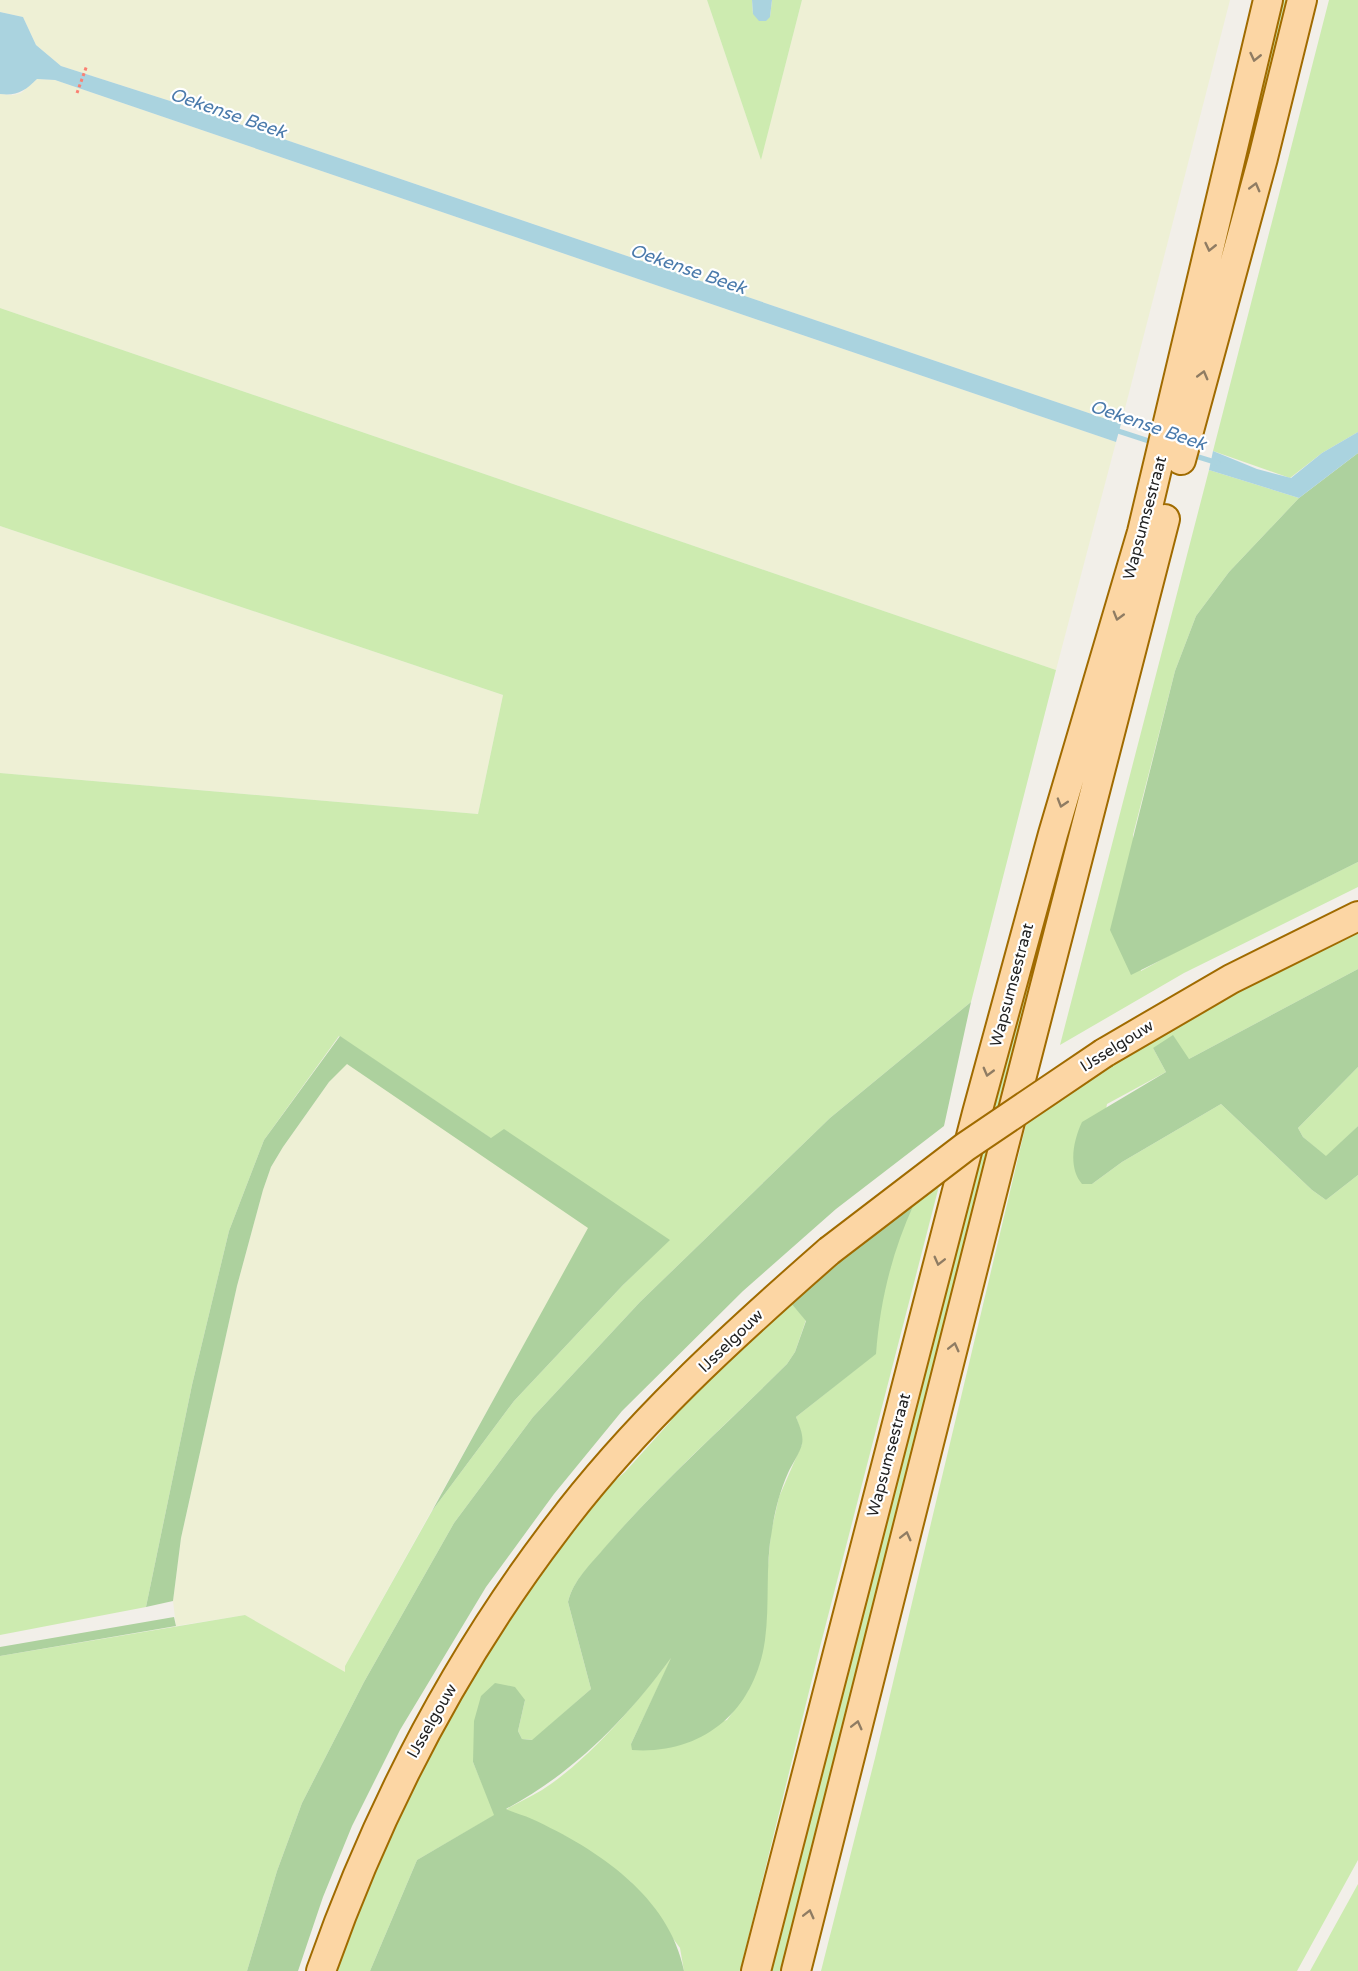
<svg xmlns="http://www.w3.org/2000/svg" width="1358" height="1971" viewBox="0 0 1358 1971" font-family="'Varela Round',sans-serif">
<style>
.farmland{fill:#eef0d5}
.grass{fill:#cdebb0}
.forest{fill:#add19e}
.water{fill:#aad3df}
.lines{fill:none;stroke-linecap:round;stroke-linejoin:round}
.stream{stroke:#aad3df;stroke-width:5}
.primary-casing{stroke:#a06b00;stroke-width:32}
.path{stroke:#fa8072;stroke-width:3;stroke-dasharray:3 3;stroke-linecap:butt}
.primary{stroke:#fcd6a4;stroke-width:28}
.primary-bridge-casing{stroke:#a06b00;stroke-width:32;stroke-linecap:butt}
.primary-bridge{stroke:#fcd6a4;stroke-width:28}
.oneway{stroke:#8f7c63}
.labels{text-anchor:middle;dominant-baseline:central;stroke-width:4.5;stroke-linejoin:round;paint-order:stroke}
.street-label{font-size:16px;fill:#222;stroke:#fff}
.water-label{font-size:18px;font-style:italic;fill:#4a7aab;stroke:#fff}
</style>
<rect width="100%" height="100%" fill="#f2efe9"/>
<path class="farmland" d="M0,0H707L761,159L802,0H1230L1121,424L192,108L61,66L36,45L23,17L0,12Z
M37,79L55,80L1116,442L1056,670L0,308V94L13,95L21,93Z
M0,526L503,695L478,814L0,773Z
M347,1063L589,1228L345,1666V1673L245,1615L176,1626L173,1601L181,1538L237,1286L263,1190L271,1167L283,1147L329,1082Z"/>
<path class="grass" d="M707,0H752L753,14L770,17L772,0H802L761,160Z
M1276,0H1289L1235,224L1198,329Z
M1329,0H1358V432L1322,453L1290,478L1213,451Z
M0,308L1056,670L971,1002L830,1118L640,1302L533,1417L454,1523L364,1682L302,1803L277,1871L247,1971H0V1656L245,1615L345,1672V1666L432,1511L514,1401L623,1285L669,1240L492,1139L339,1036L264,1140L229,1231L192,1385L146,1607L0,1635V773L478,814L503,695L0,526Z
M1175,458L1088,782L788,1971H765L960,1205Z
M1209,470L1299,498L1229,572L1196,616L1175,671L1133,835L1141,971L1179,950L1358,862V887L1184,973L1060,1045Z
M1358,928V969L1189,1059L1153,1048L1166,1072L1107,1104L1092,1184L1122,1162L1221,1104L1312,1190L1326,1200L1358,1175V1860L1297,1971H821L875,1758L1028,1116L1218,999Z
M1358,1067V1126L1326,1157L1303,1137L1298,1128Z
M939,1186L820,1647L740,1971H684L680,1948L631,1882L565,1836L505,1810C517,1803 530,1797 542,1790C588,1761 641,1699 673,1655L631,1744L727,1720L748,1691L759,1665L771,1532L779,1497L802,1444L801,1432L796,1417L875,1354C880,1306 887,1248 913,1206C919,1198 931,1192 939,1186Z
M790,1302L806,1320L795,1352L787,1364C725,1426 659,1483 603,1550C589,1567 573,1581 568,1602L591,1689L533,1740L522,1739L518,1731L525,1700L473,1762L495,1815L417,1860L370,1971H327L343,1922L486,1646L599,1495L625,1472L670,1422L683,1401Z
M1358,1884V1971H1310Z"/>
<path class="forest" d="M1358,453V862L1131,975L1110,930L1175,671L1196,616L1229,572L1299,498Z
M1358,969V1067L1298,1128L1303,1137L1326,1156L1358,1126V1175L1326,1200L1312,1190L1221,1104L1122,1162L1092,1184H1082C1068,1168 1073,1141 1082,1122L1166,1072L1153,1048L1173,1035L1189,1059Z
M971,1002L944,1126L836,1209L743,1291L622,1411L554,1494L486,1587L400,1730L352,1826L323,1897L298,1971H247L277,1871L302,1803L364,1682L454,1523L533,1417L640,1302L830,1118Z
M340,1036L491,1138L504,1129L670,1240L623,1285L514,1401L432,1511L588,1228L347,1064L329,1082L283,1147L271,1167L263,1190L237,1286L181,1538L173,1601L146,1607L192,1385L229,1231L264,1140Z
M914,1204C892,1252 880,1301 876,1354L796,1417C799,1425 804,1435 802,1444C800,1453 792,1464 788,1473C780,1491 775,1510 772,1530C765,1566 770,1604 765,1640C755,1711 703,1755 632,1750L631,1744L671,1658C627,1719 572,1774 506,1809C514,1813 524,1815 532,1819C597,1849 669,1896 684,1971H370L417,1860L494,1815L473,1762L474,1721L481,1696L495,1683L515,1687L525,1700L518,1731L522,1739L532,1740L591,1689L568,1602C573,1580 591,1564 606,1546C662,1481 726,1425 787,1364L795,1352L806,1321L790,1302L856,1247Z
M174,1617L176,1626L0,1656V1647Z"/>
<path class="water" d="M752,0H772L770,17L766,21H759L753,14Z
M0,12L23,17L36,45L61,66L192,108L1121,424L1116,442L55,80L37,79C25,91 17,96 0,94Z
M1358,432V453L1299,498L1209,470L1213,451L1257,469L1291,478L1322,453Z"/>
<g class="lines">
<path class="stream" d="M1112,429L1155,443
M1192,455L1218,463"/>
<g class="primary-casing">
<path id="primary" d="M1181,460L1263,158L1302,0
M1104,1053L1231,979L1358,916
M321,1971C377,1812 454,1663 556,1529C634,1425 732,1336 829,1251
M756,1971L977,1113L1053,834L1142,532L1268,0
M796,1971L1002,1153L1165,519"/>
</g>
<path class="path" d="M77,93L87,65"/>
<use href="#primary" class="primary"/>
<g class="primary-bridge-casing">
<path id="primary-bridge" d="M829,1251L965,1147L1104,1053"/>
</g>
<use href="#primary-bridge" class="primary-bridge"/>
</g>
<defs><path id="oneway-chevron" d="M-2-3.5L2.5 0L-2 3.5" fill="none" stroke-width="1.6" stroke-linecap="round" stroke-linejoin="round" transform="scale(1.5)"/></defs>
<g class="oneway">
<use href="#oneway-chevron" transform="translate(1255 57) rotate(103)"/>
<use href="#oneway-chevron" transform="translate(1255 187) rotate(-75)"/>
<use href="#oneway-chevron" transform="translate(1210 247) rotate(103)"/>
<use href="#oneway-chevron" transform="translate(1203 375) rotate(-75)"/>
<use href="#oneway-chevron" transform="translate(1118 616) rotate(106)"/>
<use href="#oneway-chevron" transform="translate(1062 803) rotate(107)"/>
<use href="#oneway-chevron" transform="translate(988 1072) rotate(105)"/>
<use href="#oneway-chevron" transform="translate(939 1261) rotate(104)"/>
<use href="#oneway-chevron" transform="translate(954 1347) rotate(-76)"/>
<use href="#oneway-chevron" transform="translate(906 1536) rotate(-76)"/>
<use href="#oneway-chevron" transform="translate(857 1725) rotate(-76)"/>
<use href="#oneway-chevron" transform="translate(809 1914) rotate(-76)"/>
</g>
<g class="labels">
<g class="street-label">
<text transform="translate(1145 518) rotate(-75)">Wapsumsestraat</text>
<text transform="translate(1012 985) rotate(-75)">Wapsumsestraat</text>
<text transform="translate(1117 1046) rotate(-32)">IJsselgouw</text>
<text transform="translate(731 1341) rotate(-44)">IJsselgouw</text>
<text transform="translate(889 1455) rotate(-75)">Wapsumsestraat</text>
<text transform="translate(432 1721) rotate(-60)">IJsselgouw</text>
</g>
<g class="water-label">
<text transform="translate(228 113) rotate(19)">Oekense Beek</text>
<text transform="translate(688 269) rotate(19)">Oekense Beek</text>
<text transform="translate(1148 425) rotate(19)">Oekense Beek</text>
</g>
</g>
</svg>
